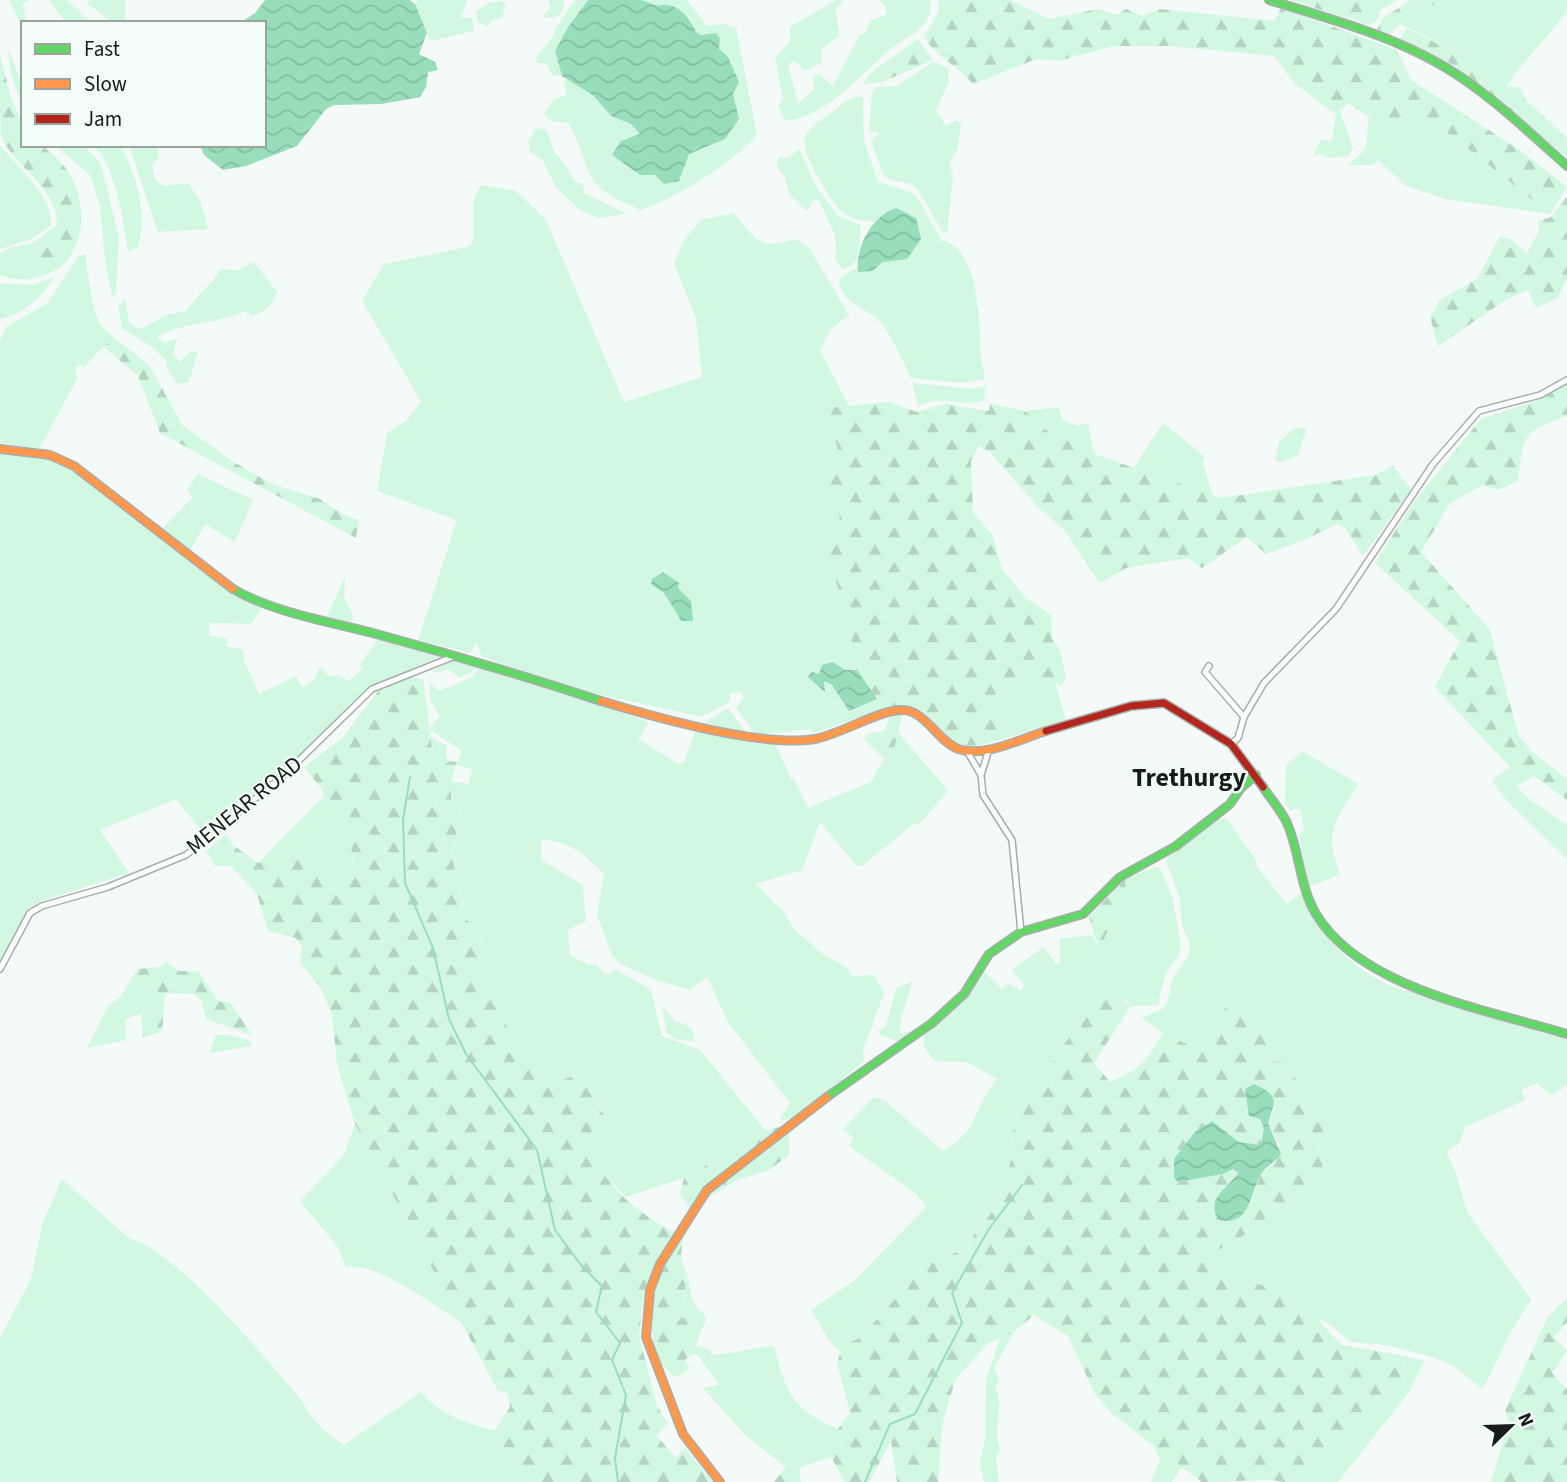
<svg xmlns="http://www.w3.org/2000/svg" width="1567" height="1482" viewBox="0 0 1567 1482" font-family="'Source Sans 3',sans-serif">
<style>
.grass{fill:#d2f8e2}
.forest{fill:url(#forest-firs);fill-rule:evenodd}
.water{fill:url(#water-waves)}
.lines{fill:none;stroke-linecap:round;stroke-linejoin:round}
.stream{stroke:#99deba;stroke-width:2}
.street-casing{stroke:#a8acaa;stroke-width:8}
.fast-casing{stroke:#a8acaa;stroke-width:10}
.slow-casing{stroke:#a8acaa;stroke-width:10}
.jam-casing{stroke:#a8acaa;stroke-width:10}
.street{stroke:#fdfefe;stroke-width:5}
.fast{stroke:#63d668;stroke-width:7}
.slow{stroke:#ff974d;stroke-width:7}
.jam{stroke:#b3261e;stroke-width:7}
.labels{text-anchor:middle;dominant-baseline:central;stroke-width:5;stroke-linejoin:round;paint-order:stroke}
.street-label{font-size:23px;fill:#171b19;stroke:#f1fdf6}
.quarter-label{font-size:26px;font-weight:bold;fill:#171b19;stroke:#f1fdf6}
</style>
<defs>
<pattern id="forest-firs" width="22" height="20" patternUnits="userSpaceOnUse" patternTransform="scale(1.75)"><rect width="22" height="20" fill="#d2f8e2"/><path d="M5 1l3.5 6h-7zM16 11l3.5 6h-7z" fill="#b4d4c1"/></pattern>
<pattern id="water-waves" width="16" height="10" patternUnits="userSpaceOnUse" patternTransform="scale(1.75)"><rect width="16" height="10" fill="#99deba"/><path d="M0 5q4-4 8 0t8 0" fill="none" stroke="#83be9f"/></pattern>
</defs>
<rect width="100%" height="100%" fill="#f4faf7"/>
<path class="grass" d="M9,0H29L22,4L26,18L21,25Z
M49,0H67L92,23H66Z
M94,0H125V23H112L86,2Z
M418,0H467L461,18H472L474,31L430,41L415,4Z
M548,0H564L563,10L556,18L542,17L551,7Z
M575,0H588L568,27L555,51L562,76L552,75L547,63H537L536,58L554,35V31Z
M641,0H687L707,26L724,24L736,28L757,135C733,163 675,199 640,210C629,204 615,199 605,192C583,176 583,144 568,123L550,121L544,113L554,99L567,95L564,82L568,78L594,96L611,116L631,124L641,134L622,141L613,154L619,159C668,156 708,162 739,119L719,48L720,39L695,32L691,18Z
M836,0H844L836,9L839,36L821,50L822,62L805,71L795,61L788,64L798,104L814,89L813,77L819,74L833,86L860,34L865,33L870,21L887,14L885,6L879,0H930C932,9 930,18 923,25C915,35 902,40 892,48C861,73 828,117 785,121L778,106L783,99L775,58L790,41V27Z
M1441,0H1567V12L1513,76L1504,93L1468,58L1400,24Z
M500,1L506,4L502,18L491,21L488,27L478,22L476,11L489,3Z
M8,48L23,86V107L11,74Z
M933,62L948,68L949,81L936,111L946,126L957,120L961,124L958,148L949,163L953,176L947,234L942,231L919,191L911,184L891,180L883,174L871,141L880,132H869L872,92L877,87L897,86Z
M863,97L864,141L878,182L910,192L917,197L941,240C981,248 979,325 981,358C982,365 984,372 985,379L962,383L911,378C902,360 894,340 882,324C867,306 841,306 839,279L857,267L858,272L883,212L878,221C864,222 848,219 838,208C828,196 798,150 806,135C811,126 826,116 835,110C844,103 852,95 863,97Z
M1340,111L1353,149L1348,156L1329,158L1321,154L1313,156L1321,140L1332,141L1336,114Z
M1369,117L1383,126L1413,121L1451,135L1550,214L1445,199L1405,185L1378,160L1373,165H1348L1366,149Z
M543,128C551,135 550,144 555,153C563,163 569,169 574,181L583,184L584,193L627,214L599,218L581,211L556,187L542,159L530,152L528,141L536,129Z
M0,145C18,168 54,197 51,226L29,240L0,249Z
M55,145H84L101,164L119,237L116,293L112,296L105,260L100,206L90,175Z
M92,145H120C137,176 148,213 138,247L128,252C124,225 115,161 92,145Z
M129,145H156L159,156L152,166L155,179L164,186L188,183L200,200L208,229L158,232Z
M799,149L816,186L838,216L861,225L857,261L844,270L836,261L835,235L819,200L814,199L807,211L789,194L785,177L776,166L779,157L788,158Z
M481,185L516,191L546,220L624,402L702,377L696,318L674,263L684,240L701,220L733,213C758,241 758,250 796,239L809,248L849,315L830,330L820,351L866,438L884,709L813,733L809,729L756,735L736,708L744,697L741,692L730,693V701L706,715L698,716L562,686L481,656L477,642L470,653L418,640L457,520L377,491L387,433L407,420L421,401L362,301L384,264L467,247L473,242V201Z
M33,243V263L44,275C28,281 16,281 0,275V253L9,248Z
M86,254C86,267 93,313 100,324C109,337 138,353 151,368L107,343L83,368L80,364L75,368L77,379L39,449L0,443V340L7,326L48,303L78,256Z
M254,262L277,292C272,306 266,311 252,316L245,311C215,325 182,322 157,337L164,343L177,339L173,354L180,362L191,351L198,352L189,382L177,384L166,365L167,361L152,347L122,328L118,307L125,298L129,323L141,329L166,315L187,311C198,292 210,289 220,269L238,270Z
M55,277C40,298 26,313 0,319V283L32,285Z
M912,383L972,389L986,386L984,400C967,409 944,393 918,406Z
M1059,407L1062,420L1078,426L1088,423L1094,454L1046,430L1025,411Z
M1163,423L1204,456L1203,463L1213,497L1133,469Z
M1303,427L1306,431L1298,455L1282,462L1275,461L1279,442L1294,429Z
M0,453L50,460L64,465L125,508L195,566L262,608L251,624L209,623V636L227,638L226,646L243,650L244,661L259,694L296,676L302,687L315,679L320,667L330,677L337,675L349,681L362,669L360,664L378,639L443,655L370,687L327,732L204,834L176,799L100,830L129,873L44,900L28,908L0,962Z
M198,474L253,500L235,542L205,524L190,551L162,529L193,497L187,490Z
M345,576L344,599L353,615L352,624L327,617Z
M453,661L469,662L641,719L648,722L639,739L678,764L684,762L697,727L752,743L776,745L791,779H794L808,808L871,782L884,759L893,754L898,732L948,791L921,822L911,826L862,866L856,865L820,822L802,870L755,884L782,910L796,931L824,955L846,967L852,976L874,975L884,993L863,1050L864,1061L795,1119L779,1120L790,1103L728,1022L707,977L690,990L656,980L621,964L612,955L597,915L604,874C581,851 573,844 541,839V860L583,885L586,921L568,930L570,955L589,965H597L603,972L610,974L615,969L651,990L662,1036L700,1050L765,1130L726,1159L712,1162L684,1178L626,1197L598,1169L586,1141L607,1118L578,1074L549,1085L518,1051L495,1002L482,989L481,924L467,921L452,858L460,809L451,805V781L469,784L472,769L456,765L462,751L429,729L440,716L431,702L429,682L439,691L471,678L480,667L460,678L448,669L437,673L431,671Z
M1043,678L1055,683L1066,720L1012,736L993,689Z
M728,708L748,735L705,722Z
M431,737L447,746L446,757L451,761L439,768L434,763Z
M1302,751L1358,784C1336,820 1323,832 1340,874L1309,887L1299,835L1304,829L1300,809L1290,810L1285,804L1286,766Z
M1510,767L1534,776L1516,786L1530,800L1567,825V859L1507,801L1492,781Z
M323,797L348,823L355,877L337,886L301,854L258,863Z
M1226,818L1257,861L1256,866L1287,904L1301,893C1320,938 1357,975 1404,991L1410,990L1567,1038V1085L1551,1095L1537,1083L1521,1090L1525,1100L1465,1127L1460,1143L1446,1151L1457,1176L1467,1212L1531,1299L1509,1335L1483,1389L1455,1367L1436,1358L1387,1345L1351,1342L1322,1319L1319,1321L1269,1288L1202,1263L1205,1256L1239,1239L1324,1172L1318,1146L1324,1138L1326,1126L1285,1062L1271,1061L1220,1011L1199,1050L1163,1033L1141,1018L1162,1009L1167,1003L1173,978L1189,954L1190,943L1182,926L1180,899L1166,860L1210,821Z
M226,834L233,845L231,866H215L206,851Z
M1155,867L1160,868L1173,899L1180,942V953L1165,975L1158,1005L1131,1006L1126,999L1094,1007L1065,1043L1015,1117L1010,1164L998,1205L974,1234L968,1247L925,1266L861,1337L843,1346L841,1352L830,1342L811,1310L854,1281L927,1206L915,1193L849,1146L853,1138L843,1129L874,1097L885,1101L943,1151C982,1128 971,1109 997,1079L967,1062L934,1061L924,1046V1032L967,995L983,970L1002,989L1008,983L1021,991L1024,985L1012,969L1044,947L1056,964L1060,962V939L1092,935L1099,948L1125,894V879Z
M131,979L158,993L157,1008L125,1019L126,1040L87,1048L108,1007L121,996Z
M913,981L901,1018L900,1034L916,1029L899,1042L881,1035L879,1031L886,1026L896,988Z
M662,1005L675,1022C689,1024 693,1027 695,1042L675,1039L667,1033Z
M216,1035H229L251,1041V1046L210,1053Z
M355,1124L462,1323C434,1306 377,1261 346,1267L337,1246L300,1201L344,1155Z
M62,1179L130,1239C171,1246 267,1359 297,1395C305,1404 310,1417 319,1425C326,1433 336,1439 344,1445L421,1392C442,1416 465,1422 495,1431L488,1441L541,1479L539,1482H0V1338L31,1279L42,1225Z
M687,1275L692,1298L700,1312L681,1320Z
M1014,1332L994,1368L999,1380L995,1387C1006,1406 991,1428 1000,1448L996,1460L999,1482H984L980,1463L985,1438L986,1380L1000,1338Z
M774,1346C786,1393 792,1409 838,1429L842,1443L831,1457L799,1468L786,1467L745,1435L703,1388L719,1385L697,1354C722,1358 748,1348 774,1346Z
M1405,1356L1424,1361L1409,1392L1338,1482H1285L1307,1471L1403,1386Z
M1154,1444L1183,1465L1172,1482H1151L1160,1461Z"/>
<path class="forest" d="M938,0H1011L1048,19L1098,9L1116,15L1126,9L1142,16L1159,9L1274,21L1281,8L1397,50L1411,80L1521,151L1567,187L1550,214L1451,135L1413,121L1383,126L1348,103L1336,114L1294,83L1274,56L1170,46H1113L1059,61L1036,59L973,84C957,65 937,58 924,37L939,11Z
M1290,0H1397L1379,11V18L1369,25Z
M1411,0H1441L1400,24L1388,36L1376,31L1383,18Z
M1407,29L1468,58L1504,93L1510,86L1520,88L1525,99L1567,138V158L1453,65L1398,40Z
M918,39L933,60L882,82L862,85L873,71Z
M0,55L12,101L23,123V145H42C53,155 65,164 72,178C89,210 84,264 44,275L33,263V243L57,225C57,185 15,169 1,136C0,124 0,71 0,55Z
M1565,198H1567V278L1558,298L1536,308L1528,290L1507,299L1438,346L1430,317L1440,300L1478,278L1500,236L1511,239L1527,253L1539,232L1538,221L1551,217Z
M107,343L151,368L182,425L232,461L272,484L320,499L346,516L359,520L356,538L160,433L138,376L103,346Z
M1567,384V416C1523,431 1523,435 1518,481L1498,490L1483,485L1450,503L1421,552L1490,630L1518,734L1531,751L1567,779V800L1534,776L1510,767L1435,687L1460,641L1375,563L1413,503L1481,419L1541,399Z
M889,402L917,412L945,404L989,411L990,404L1025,411L1046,430L1094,454L1221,498L1375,475L1393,466L1411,490L1363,556L1345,528L1337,524L1304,540L1266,554L1247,537L1202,568L1188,558L1126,568L1100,583L1066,532L1036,505L990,452L979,446L971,461L973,512L993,536L1002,569L1026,598L1051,615L1052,639L1060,650L1066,678L1061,686L1043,678L994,689L1012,736C998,740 978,748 964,745C927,737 939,695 884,709L857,670L849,626L829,557L840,518L828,479L840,458L827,408Z
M409,677L423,679L434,763L439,767L451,761L457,762L451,781V804L460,808L452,858L467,921L481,924L482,989L495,1001L518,1051L549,1085L578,1074L607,1119L586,1141C604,1184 633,1211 674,1232L656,1261L644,1291L639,1336L657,1406L668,1424L656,1435L675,1457L685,1448L713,1482H539L541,1479L488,1441L510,1407L508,1393L498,1391L355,1124L337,1064L332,1014L321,988L300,963L302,947L296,938L268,931L257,894L231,866L233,845L258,863L301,854L337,886L355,877L348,823L323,797V791L304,767L342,738L379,690Z
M902,715L893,754L884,759L864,739L867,734L884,731L891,716Z
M1125,879L1126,894L1099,949L1089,917Z
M166,962L179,971H198L218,1001L231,1003L252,1035L206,1019L202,1001L194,994L165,993L162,1032L143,1037L141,1014L157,1008L158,993L131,979L138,969L160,967Z
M1112,991L1131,1006L1094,1063L1110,1082C1141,1069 1146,1062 1163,1033L1199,1050L1220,1011L1229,1006L1268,1040L1271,1061L1285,1062L1326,1126L1324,1138L1318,1146L1324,1172L1239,1239L1206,1256L1202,1262L1269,1288L1319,1321L1342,1345L1405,1356L1403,1386L1307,1471L1285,1482L1270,1480L1202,1482L1111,1413L1095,1394L1068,1336L1034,1315L1014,1332L988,1343L955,1380L942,1426L938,1482H897L891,1441L869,1482H845L831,1457L842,1443L838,1429L850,1413L837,1362L843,1346L861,1337L925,1266L968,1247L974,1234L998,1205L1010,1164L1015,1117L1065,1043L1094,1007ZM1276,1106L1268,1123L1280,1146L1275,1162L1260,1175L1251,1203L1236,1220L1216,1198L1238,1174L1233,1169L1223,1174L1178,1182L1174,1159L1208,1123L1211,1121L1239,1142L1261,1145L1264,1128L1260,1119Z
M789,1125L704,1188L690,1209L680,1194L684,1178L712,1162L726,1159L765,1130Z
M789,1132V1155L769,1170L737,1180L703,1201L709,1191Z
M683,1236L681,1256L687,1275L681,1319L703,1311L706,1320L695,1345L710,1350L712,1357L693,1354L685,1360L690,1369L676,1377C649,1361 649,1319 655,1291C660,1271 672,1253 683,1236Z
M1567,1298V1322L1554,1337L1567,1350L1552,1373L1567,1389V1482H1491L1509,1422L1505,1410L1548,1317Z
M786,1467L799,1468L801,1482H774Z"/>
<path class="water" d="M265,0H410L415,4L427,33L419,54L435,62L438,70L428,72L426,87L420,97L382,104L334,105L326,109L297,146L246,166L223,170L204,155L200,145H264V23H240L255,13Z
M588,0H641L658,6C675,0 691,18 696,32L701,35L716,33L720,38L719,49L728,57L739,82L733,94L739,119L725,139L689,154L679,181L664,184L655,175H640L612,155L621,141L640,134L631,124L611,116L594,96L562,76L555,51L568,27Z
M896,208L916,218L921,239L907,259L882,262L873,271L858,272C855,247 872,216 896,208Z
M663,572L679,583L678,588L691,601L693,621H681C676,611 670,603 664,593L651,584L652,579Z
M833,662L845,670H857L877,699L849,711L832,685L824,681L825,692L808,677L812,672L819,674L822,665Z
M1254,1084C1279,1096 1276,1099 1268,1123L1281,1154C1276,1162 1266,1166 1261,1174C1251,1189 1251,1228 1219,1220C1204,1198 1229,1188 1238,1173L1233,1169L1223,1174L1178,1182L1174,1178V1159L1195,1132L1212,1121L1239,1142L1261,1145L1264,1128L1260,1119L1249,1116L1245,1089Z"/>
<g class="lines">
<path class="stream" d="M410,777L403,820L405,883L433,948L449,1019L466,1054L537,1150L555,1230L581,1265L602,1286L596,1312L620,1343L612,1360L626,1395L615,1458L618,1482
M865,1482L890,1424L915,1414L962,1323L952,1293L989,1229L1022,1185"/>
<g class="street-casing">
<path id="street" d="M1209,666L1205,672L1244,717
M1231,744L1238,738L1244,717L1264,683L1336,609L1433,464L1479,411L1540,395L1567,380
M989,749L981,775L983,795L1012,840L1021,932
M967,751L981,775
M0,969L30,913L42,906L108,887L186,855L283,776L372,689L455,656"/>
</g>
<g class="fast-casing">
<path id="fast" d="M1269,0C1334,20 1402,38 1459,76C1498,102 1532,135 1567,166
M233,589C277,614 332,622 380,635C454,655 528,677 601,701
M1263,787C1270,798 1281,810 1287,823C1300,852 1299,885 1316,914C1361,989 1489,1010 1567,1034
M827,1097L932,1023L964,994L989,954L1021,932L1083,914L1120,877L1176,846L1230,804L1241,788L1256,775"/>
</g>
<g class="slow-casing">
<path id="slow" d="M0,449L50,455L74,466L233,589
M601,701C654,717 762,748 815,739C841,734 877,711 901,710C925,709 937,741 958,749C985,758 1020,739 1046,731
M720,1482L683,1434L646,1337L650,1290L660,1264L707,1190L827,1097"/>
</g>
<g class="jam-casing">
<path id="jam" d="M1046,731L1131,706L1164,703L1231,744L1263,787"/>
</g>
<use href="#street" class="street"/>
<use href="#fast" class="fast"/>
<use href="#slow" class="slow"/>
<use href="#jam" class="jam"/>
</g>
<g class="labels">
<g class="street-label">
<text transform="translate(244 805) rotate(-39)">MENEAR ROAD</text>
</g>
<g class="quarter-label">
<text x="1189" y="777">Trethurgy</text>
</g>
</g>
<rect x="21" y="21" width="245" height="126" fill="#f1fdf6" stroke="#9aa39e" stroke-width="2"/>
<rect x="35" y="44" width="35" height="10" fill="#63d668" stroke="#9aa39e" stroke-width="2"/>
<text x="84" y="56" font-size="21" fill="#171b19">Fast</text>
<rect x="35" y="79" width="35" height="10" fill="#ff974d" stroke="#9aa39e" stroke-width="2"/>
<text x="84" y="91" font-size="21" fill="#171b19">Slow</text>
<rect x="35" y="114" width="35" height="10" fill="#b3261e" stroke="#9aa39e" stroke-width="2"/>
<text x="84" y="126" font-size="21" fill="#171b19">Jam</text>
<g transform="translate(1511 1426) rotate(67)" stroke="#f1fdf6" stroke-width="5" paint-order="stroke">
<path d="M0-5L12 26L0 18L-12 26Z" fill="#171b19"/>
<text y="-10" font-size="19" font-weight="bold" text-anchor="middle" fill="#171b19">N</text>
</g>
</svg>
